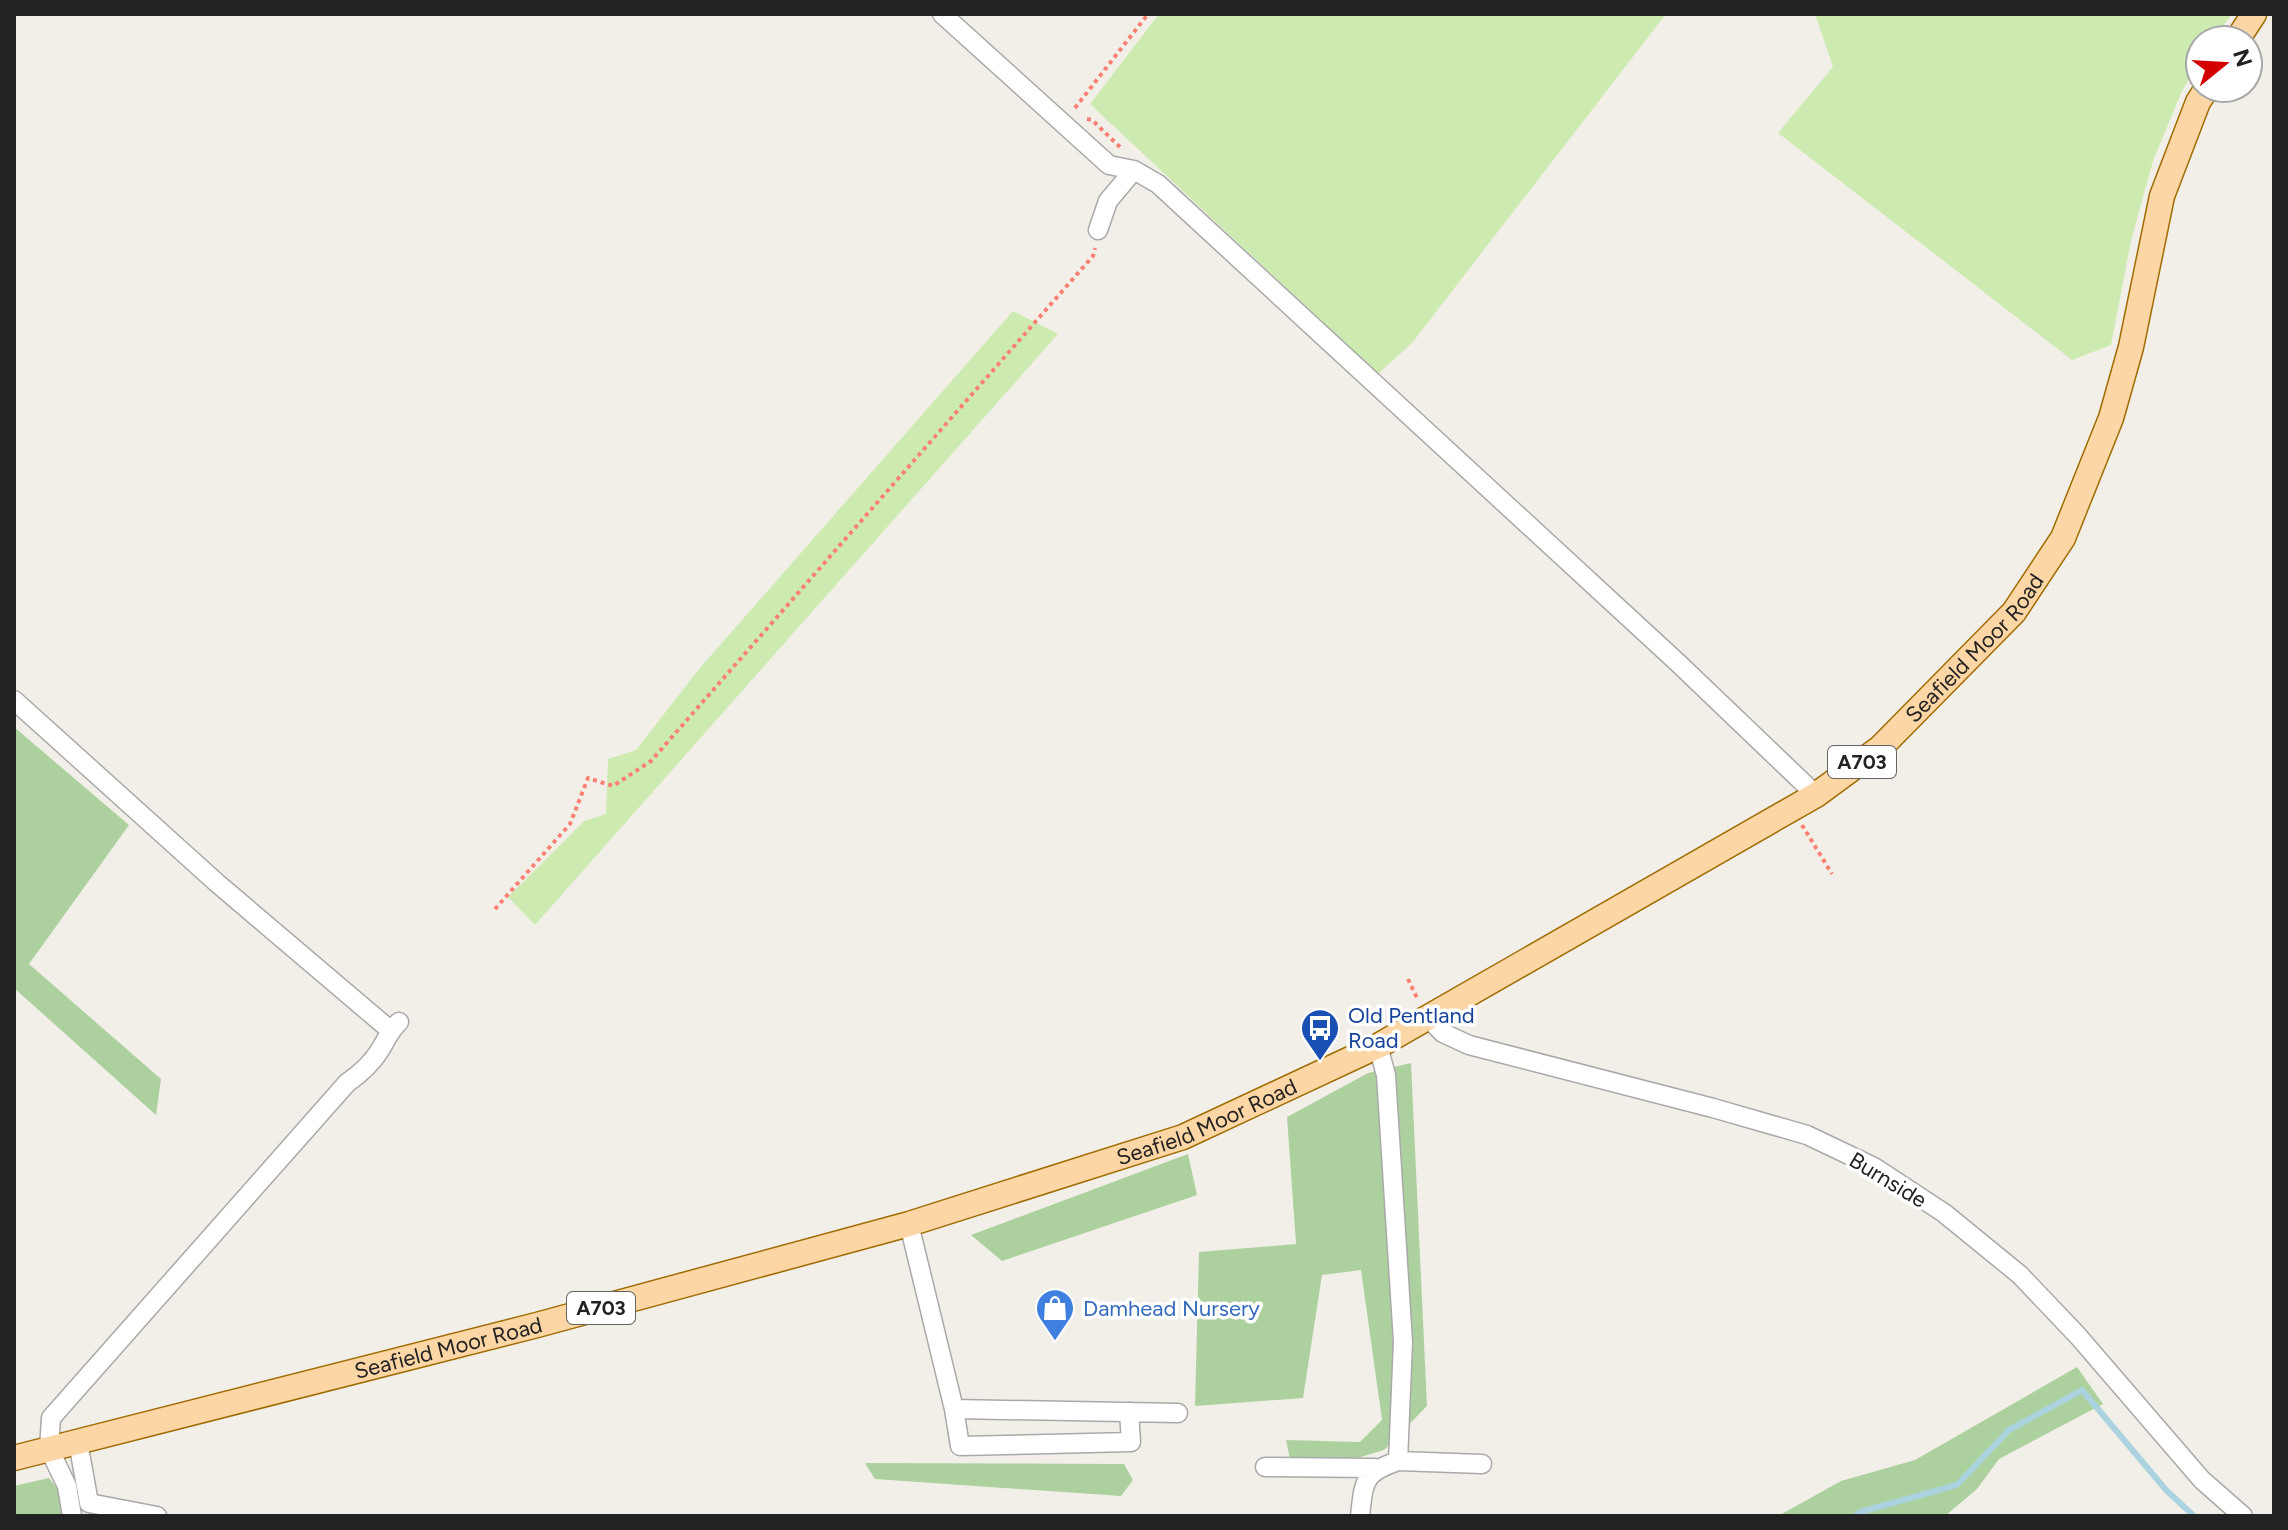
<svg xmlns="http://www.w3.org/2000/svg" width="2288" height="1530" viewBox="0 0 2288 1530" font-family="Figtree,sans-serif">
<style>
.grass{fill:#cdebb0}
.forest{fill:#add19e}
.lines{fill:none;stroke-linecap:round;stroke-linejoin:round}
.stream{stroke:#aad3df;stroke-width:6}
.minor-casing{stroke:#a9a9a9;stroke-width:21}
.major-casing{stroke:#a06b00;stroke-width:27}
.path{stroke:#fa8072;stroke-width:4;stroke-dasharray:4 4;stroke-linecap:butt}
.minor{stroke:#fff;stroke-width:18}
.major{stroke:#fcd6a4;stroke-width:24}
.labels{text-anchor:middle;dominant-baseline:central;stroke-width:7;stroke-linejoin:round;paint-order:stroke}
.shield{fill:#fff;stroke:#646464;stroke-width:2}
.shield-label{font-size:20px;font-weight:bold;fill:#222}
.street-label{font-size:22px;fill:#222;stroke:#fff}
.transit-label{font-size:22px;fill:#164399;stroke:#fff;text-anchor:start}
.shop-label{font-size:22px;fill:#366cbe;stroke:#fff;text-anchor:start}
</style>
<rect width="100%" height="100%" fill="#f2efe9"/>
<path class="grass" d="M1159,14H1666L1412,343L1378,374L1090,104Z
M1815,14H2232L2213,40H2200V61L2182,91L2153,161L2131,241L2111,345L2072,360L1778,133L1833,67Z
M1013,311L1058,334L535,925L508,897L584,821L606,814L608,759L636,750L699,669Z"/>
<path class="forest" d="M14,727L129,825L29,964L161,1079L156,1115L14,988Z
M1411,1063L1427,1406L1384,1450L1344,1462L1292,1468L1286,1440L1360,1442L1382,1420L1361,1270L1322,1275L1303,1398L1195,1406L1199,1252L1296,1244L1287,1117L1368,1073Z
M1188,1154L1197,1195L1002,1261L971,1235Z
M2077,1367L2103,1404L1999,1459L1977,1489L1945,1516H1778L1841,1481L1915,1460Z
M865,1463L1124,1464L1133,1480L1121,1496L875,1479Z
M49,1478L60,1492L64,1516H14V1486Z"/>
<g class="lines">
<path class="stream" d="M1855,1516L1860,1512L1957,1485L2009,1430L2082,1390L2166,1490L2194,1516"/>
<g class="minor-casing">
<path id="minor" d="M942,14L1109,165L1134,170L1158,184L1677,662L1816,795
M1098,230L1108,201L1134,170
M14,700L217,883L390,1030
M1429,1019L1443,1033L1469,1045L1713,1108L1807,1135L1874,1167L1944,1213L2020,1275L2078,1336L2202,1480L2243,1516
M909,1224L954,1409L1178,1413
M954,1409L960,1446L1131,1442L1129,1412
M78,1442L89,1503L157,1516
M1398,1461L1482,1464
M1265,1467L1375,1468
M72,1516L67,1486L49,1449L51,1418L347,1083C360,1074 372,1063 380,1050C387,1039 389,1031 399,1022
M1360,1516C1364,1481 1363,1473 1398,1461L1403,1342L1386,1075L1378,1046"/>
</g>
<g class="major-casing">
<g id="major">
<path d="M2237,40L2254,14"/>
<path id="s1" d="M14,1458L537,1325L909,1224L1183,1137L1378,1046L1816,795L1880,748L2014,612L2063,538L2111,418L2131,347L2162,196L2198,102L2207,88"/>
</g>
</g>
<path class="path" d="M1075,108L1148,14
M1087,119L1092,120L1122,149
M1802,825L1832,874
M495,909L570,824L588,778L613,786L651,761L1093,256L1095,248
M1408,979L1417,998"/>
<use href="#minor" class="minor"/>
<use href="#major" class="major"/>
</g>
<defs>
<g id="bus-pin" transform="scale(2)"><path d="M0 17L-7.5 6A9.5 9.5 0 1 1 7.5 6Z" fill="#1a4fb4" stroke="#fff"/><path d="M-5-6H5V4H4V6H2V4H-2V6H-4V4H-5ZM-3.5-4V0h7V-4ZM-3.5 1.2v1.5H-2V1.2ZM2 1.2v1.5H3.5V1.2Z" fill="#fff"/></g>
<g id="shop-pin" transform="scale(2)"><path d="M0 17L-7.5 6A9.5 9.5 0 1 1 7.5 6Z" fill="#3f7fe0" stroke="#fff"/><path d="M-5-2.5h2.3a2.7 3.5 0 0 1 5.4 0H5L5.5 6h-11ZM-1.5-2.5h3a1.5 2.3 0 0 0-3 0Z" fill="#fff"/></g>
</defs>
<g fill-rule="evenodd">
<use href="#bus-pin" x="1320" y="1028"/>
<use href="#shop-pin" x="1055" y="1308"/>
</g>
<g class="labels">
<g class="shield">
<rect x="1828" y="746" width="68" height="32" rx="6"/>
<rect x="567" y="1292" width="68" height="32" rx="6"/>
</g>
<g class="shield-label">
<text x="1862" y="762">A703</text>
<text x="601" y="1308">A703</text>
</g>
<g class="street-label">
<text stroke="none"><textPath href="#s1" startOffset="2150">Seafield Moor Road</textPath></text>
<text stroke="none"><textPath href="#s1" startOffset="1240">Seafield Moor Road</textPath></text>
<text transform="translate(1888 1180) rotate(31)">Burnside</text>
<text stroke="none"><textPath href="#s1" startOffset="448">Seafield Moor Road</textPath></text>
</g>
<g class="transit-label">
<text x="1348" y="1015">Old Pentland<tspan x="1348" dy="25">Road</tspan></text>
</g>
<g class="shop-label">
<text x="1083" y="1308">Damhead Nursery</text>
</g>
</g>
<rect width="2288" height="1530" fill="none" stroke="#222222" stroke-width="32"/>
<g transform="translate(2224 64) rotate(72)"><circle r="38" fill="#ffffff" stroke="#a7a7a7" stroke-width="2"/>
<path d="M0-6L14 30L0 20L-14 30Z" fill="#d40000"/>
<text y="-12" font-size="22" font-weight="bold" text-anchor="middle" fill="#222222">N</text>
</g>
</svg>
